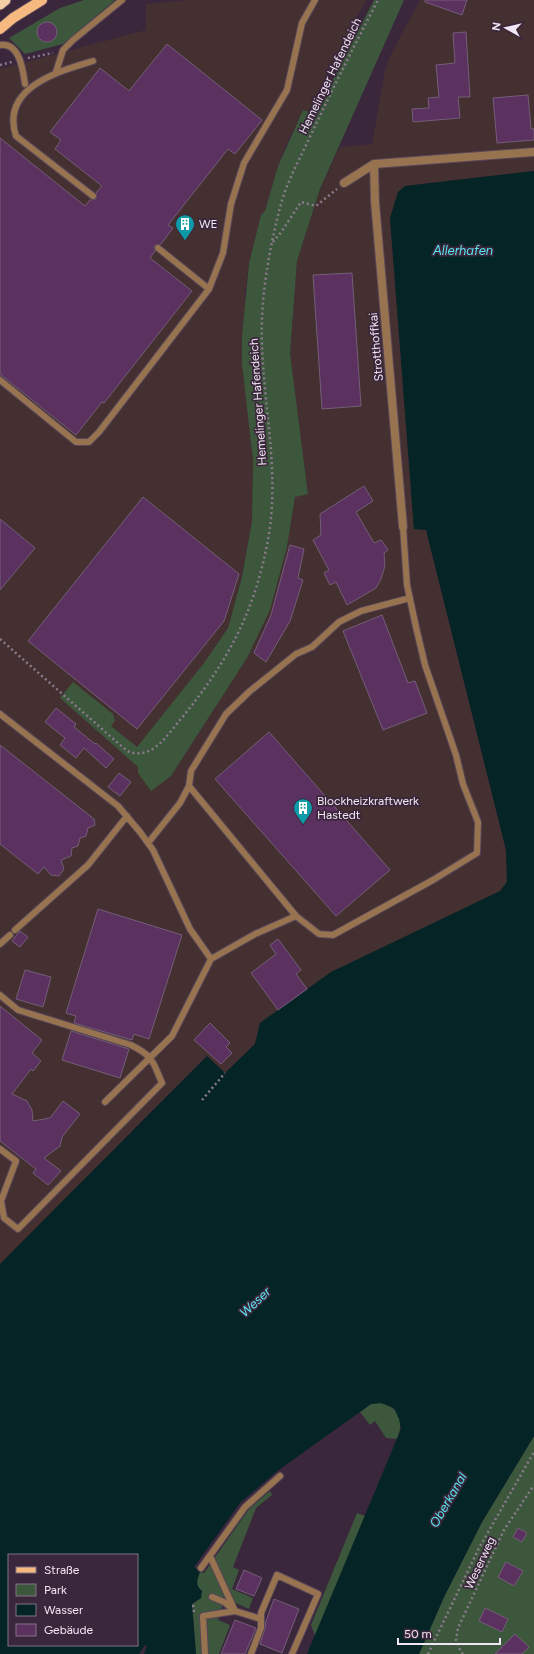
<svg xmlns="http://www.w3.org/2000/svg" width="534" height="1654" viewBox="0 0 534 1654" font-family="Figtree,sans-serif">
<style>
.industrial{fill:#443030}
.green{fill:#3c573c}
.water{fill:#042426;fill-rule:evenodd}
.building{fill:#5a315f;stroke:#745e77}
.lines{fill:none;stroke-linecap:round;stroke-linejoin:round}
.service-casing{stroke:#584659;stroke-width:8}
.minor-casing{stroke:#584659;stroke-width:10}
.primary-casing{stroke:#584659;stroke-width:12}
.trunk-casing{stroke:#584659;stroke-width:13}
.path{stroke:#8a7a8c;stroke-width:2.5;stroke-dasharray:2 3;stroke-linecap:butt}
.service{stroke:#97734f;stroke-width:6}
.minor{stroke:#97734f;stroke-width:8}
.primary{stroke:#f6b97f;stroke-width:10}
.trunk{stroke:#f5cea8;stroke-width:11}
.labels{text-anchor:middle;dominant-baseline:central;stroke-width:3.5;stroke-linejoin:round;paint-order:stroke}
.street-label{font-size:12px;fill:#f3e6f4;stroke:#3a273c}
.poi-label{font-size:12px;fill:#f3e6f4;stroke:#3a273c;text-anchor:start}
.water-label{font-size:13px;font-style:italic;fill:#57e6f0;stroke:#3a273c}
</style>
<rect width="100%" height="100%" fill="#3a273c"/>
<path class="industrial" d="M190,0H366L308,112L303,110L286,145L278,166L265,211L261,215L249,263L245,293L253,460L252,521L242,577L228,628L204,663L137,748L111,726L60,698L138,767L171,776L247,658L270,610L287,547L295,496L308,494L290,353L297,261L320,189L340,147L372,144L385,71L390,56L420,0H534V171L405,186L390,218L414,529L426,530L506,850L507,882L500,891L307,989L260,1023L255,1044L225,1073L207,1056L0,1264V69L146,30V4Z"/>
<path class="green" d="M84,0H115L63,44L25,54L9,38L60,8Z
M374,0H404L320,189L297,261L290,353L308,494L295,497L287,547L270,610L247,658L171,776L151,791L138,773V767L60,698L73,682L113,714L115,721L111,726L137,747L204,663L228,628L242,577L252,521L253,460L242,364V336L249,263L261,215L265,211L278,166L303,110L315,114Z
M381,1403C400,1408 404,1421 397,1439L386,1438L375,1421L370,1425L360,1412L371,1404Z
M534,1436V1654H419L444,1597L482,1522Z
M270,1491L272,1495L256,1508L233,1567L239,1570L232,1589L253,1598L249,1609L225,1598L218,1620L230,1625L219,1654H196L192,1604L201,1598L196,1582L200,1572L204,1573L249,1509Z
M357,1513L365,1516L315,1636L311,1625Z"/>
<path class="water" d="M534,171V1436L482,1522L444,1597L419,1654H307L401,1429L399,1419L394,1408L381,1403L371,1404L276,1472L240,1503L194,1567L200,1572C197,1580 195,1585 202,1591L201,1598L192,1604L196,1654H144L147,1646L145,1645L139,1654H0V1264L207,1056L225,1073L255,1044L260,1023L331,972L500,891L507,882L506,850L426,530L414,529L390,218L398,192L405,186ZM9,1555H137V1645H9Z"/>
<path class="building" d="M425,0H467L462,15L425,2Z
M37 32a10 10 0 1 1 20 0a10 10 0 1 1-20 0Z
M466,32L470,97H458L460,118L413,122L412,109L429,108L428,98L439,97L436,65L455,63L453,33Z
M167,44L262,120L235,154L228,149L168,225L173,228L161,244L154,246L155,251L150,258L192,291L104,403L102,402L76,435L0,374V138L85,206L90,200L96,199V193L102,186L55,149L61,140L50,132L100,68L129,91Z
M528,95L531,129H534V140L497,143L493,98Z
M352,273L361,406L322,409L313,275Z
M364,486L373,501L356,512L374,543L381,540L388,550L384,553L385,566L381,579L376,588L347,605L336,582L330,585L324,573L329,570L313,540L321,535L320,514Z
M143,497L239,574L224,621L137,729L28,641Z
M0,519L35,548L0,590Z
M290,545L304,549L298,578L303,580L290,621L266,662L254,653L271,615Z
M382,615L408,683L415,681L427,713L383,730L343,631Z
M56,708L76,724L74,727L95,744L96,743L114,759L106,768L84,748L76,758L60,745L65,738L45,722Z
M269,732L390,870L336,916L215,779Z
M0,745L94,819L95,825L88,828L86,836L80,838L78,846L72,848L71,856L61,860L64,869L59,876L51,875L44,867L38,874L0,844Z
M119,773L131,782L120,796L108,787Z
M98,909L182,935L149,1039L134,1034L132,1040L74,1023L76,1016L66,1013Z
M20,931L28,937L20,947L12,941Z
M278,939L301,970L296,974L307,989L278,1010L251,973L276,954L270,945Z
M25,970L51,977L43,1007L16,999Z
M0,1006L42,1040L32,1053L41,1061L33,1071L31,1069L12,1094L27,1101L32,1110L33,1121L50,1118L63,1101L80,1114L62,1137L60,1146L44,1158L61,1171L48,1185L33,1173L36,1169L0,1141Z
M210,1023L230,1043L226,1047L232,1053L221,1064L194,1040Z
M71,1031L129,1049L120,1078L62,1060Z
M518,1528L527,1533L522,1542L513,1537Z
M506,1562L523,1571L514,1586L498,1577Z
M244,1570L262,1578L254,1596L236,1589Z
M274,1599L299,1609L282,1653L260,1644L265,1629L266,1621Z
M485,1608L508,1619L502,1632L479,1621Z
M235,1620L256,1628L251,1640L245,1654H221Z
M515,1634L529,1647L522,1654H495Z"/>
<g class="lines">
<g class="service-casing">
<path id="service" d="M0,45C20,42 23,71 25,84
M93,61C60,71 0,87 16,136L93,196
M56,72L63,50L73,40L122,0
M158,248L209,289
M0,380L76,442H89L99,432L209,289L223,253L231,204L244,163L287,90L302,23L315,0
M0,714L118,806L140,832L153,850L190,929L211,959
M189,786L296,916
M148,843L180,803L189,786L191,771L226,714L250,691L296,654L312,647L339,622L361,611L410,598
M15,930L88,865L127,816
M0,944L10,935
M0,995L18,1010L131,1045C154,1057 152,1060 162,1083L18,1229L4,1218L1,1201L16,1161L0,1149
M105,1102L172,1036L211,959L255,934L296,916L319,934L333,935L433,880L477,853L478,822L463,784L456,755L425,665L416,627L407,585L403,527
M210,1556L235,1611
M201,1568L245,1507L280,1476
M212,1597L224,1602L234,1610
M205,1654L203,1616L235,1611L261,1619
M251,1654L261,1628V1613L277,1575L318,1594L292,1654"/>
</g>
<g class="minor-casing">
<path id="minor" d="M374,164L375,202L403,527
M344,183L374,164L534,152"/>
</g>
<g class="primary-casing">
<path id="primary" d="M0,29L13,18L42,0"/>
</g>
<g class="trunk-casing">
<path id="trunk" d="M0,4L5,0"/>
</g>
<path class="path" d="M28,58L53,53
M0,65L12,62
M273,242L282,231L301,202L316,206L337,189
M0,639L127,751C151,761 166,737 180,720C228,662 256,610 269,534C279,471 264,408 262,345C260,299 269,249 281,204C287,182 299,160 309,139C331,92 354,46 378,0
M202,1100L225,1073
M193,1605L194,1612
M428,1654L479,1548L534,1452
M463,1654L461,1652L456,1640L458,1628L504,1530L534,1485"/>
<use href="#service" class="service"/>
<use href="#minor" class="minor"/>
<use href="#primary" class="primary"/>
<use href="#trunk" class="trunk"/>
</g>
<defs>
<g id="building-pin" transform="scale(1)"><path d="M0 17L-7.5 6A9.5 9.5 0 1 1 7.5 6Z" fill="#0f9aa8" stroke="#3a273c"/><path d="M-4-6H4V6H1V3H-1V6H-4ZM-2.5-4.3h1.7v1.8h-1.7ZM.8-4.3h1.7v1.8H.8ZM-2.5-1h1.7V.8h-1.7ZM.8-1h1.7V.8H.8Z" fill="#fff"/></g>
</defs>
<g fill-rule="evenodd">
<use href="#building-pin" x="185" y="224"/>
<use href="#building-pin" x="303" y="808"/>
</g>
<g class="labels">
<g class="street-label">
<text transform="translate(330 76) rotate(-64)">Hemelinger Hafendeich</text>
<text transform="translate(376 347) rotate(-95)">Strotthoffkai</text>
<text transform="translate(258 402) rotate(-94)">Hemelinger Hafendeich</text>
<text transform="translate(480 1563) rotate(-65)">Weserweg</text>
</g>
<g class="poi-label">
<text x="199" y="224">WE</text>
<text x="317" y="801">Blockheizkraftwerk<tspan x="317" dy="14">Hastedt</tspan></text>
</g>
<g class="water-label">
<text x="463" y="250">Allerhafen</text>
<text transform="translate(255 1302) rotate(-43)">Weser</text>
<text transform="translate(448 1500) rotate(-60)">Oberkanal</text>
</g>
</g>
<rect x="8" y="1554" width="130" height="92" fill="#3a273c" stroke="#847386"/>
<rect x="16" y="1567" width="20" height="6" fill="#f6b97f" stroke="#847386"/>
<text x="44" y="1574" font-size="12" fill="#f3e6f4">Straße</text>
<rect x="16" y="1584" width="20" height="12" fill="#3c573c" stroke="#847386"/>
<text x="44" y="1594" font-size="12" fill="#f3e6f4">Park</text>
<rect x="16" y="1604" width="20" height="12" fill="#042426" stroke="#847386"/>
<text x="44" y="1614" font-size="12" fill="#f3e6f4">Wasser</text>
<rect x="16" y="1624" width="20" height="12" fill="#5a315f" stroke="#847386"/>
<text x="44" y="1634" font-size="12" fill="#f3e6f4">Gebäude</text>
<g transform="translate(506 28) rotate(278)" stroke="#3a273c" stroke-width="3" paint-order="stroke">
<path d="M0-3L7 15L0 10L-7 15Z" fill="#f3e6f4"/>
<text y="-6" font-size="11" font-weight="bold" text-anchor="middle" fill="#f3e6f4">N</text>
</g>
<path d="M398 1638v6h102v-6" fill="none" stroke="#f3e6f4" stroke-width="2"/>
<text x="404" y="1638" font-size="12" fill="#f3e6f4" stroke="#3a273c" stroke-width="3" paint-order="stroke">50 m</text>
</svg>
